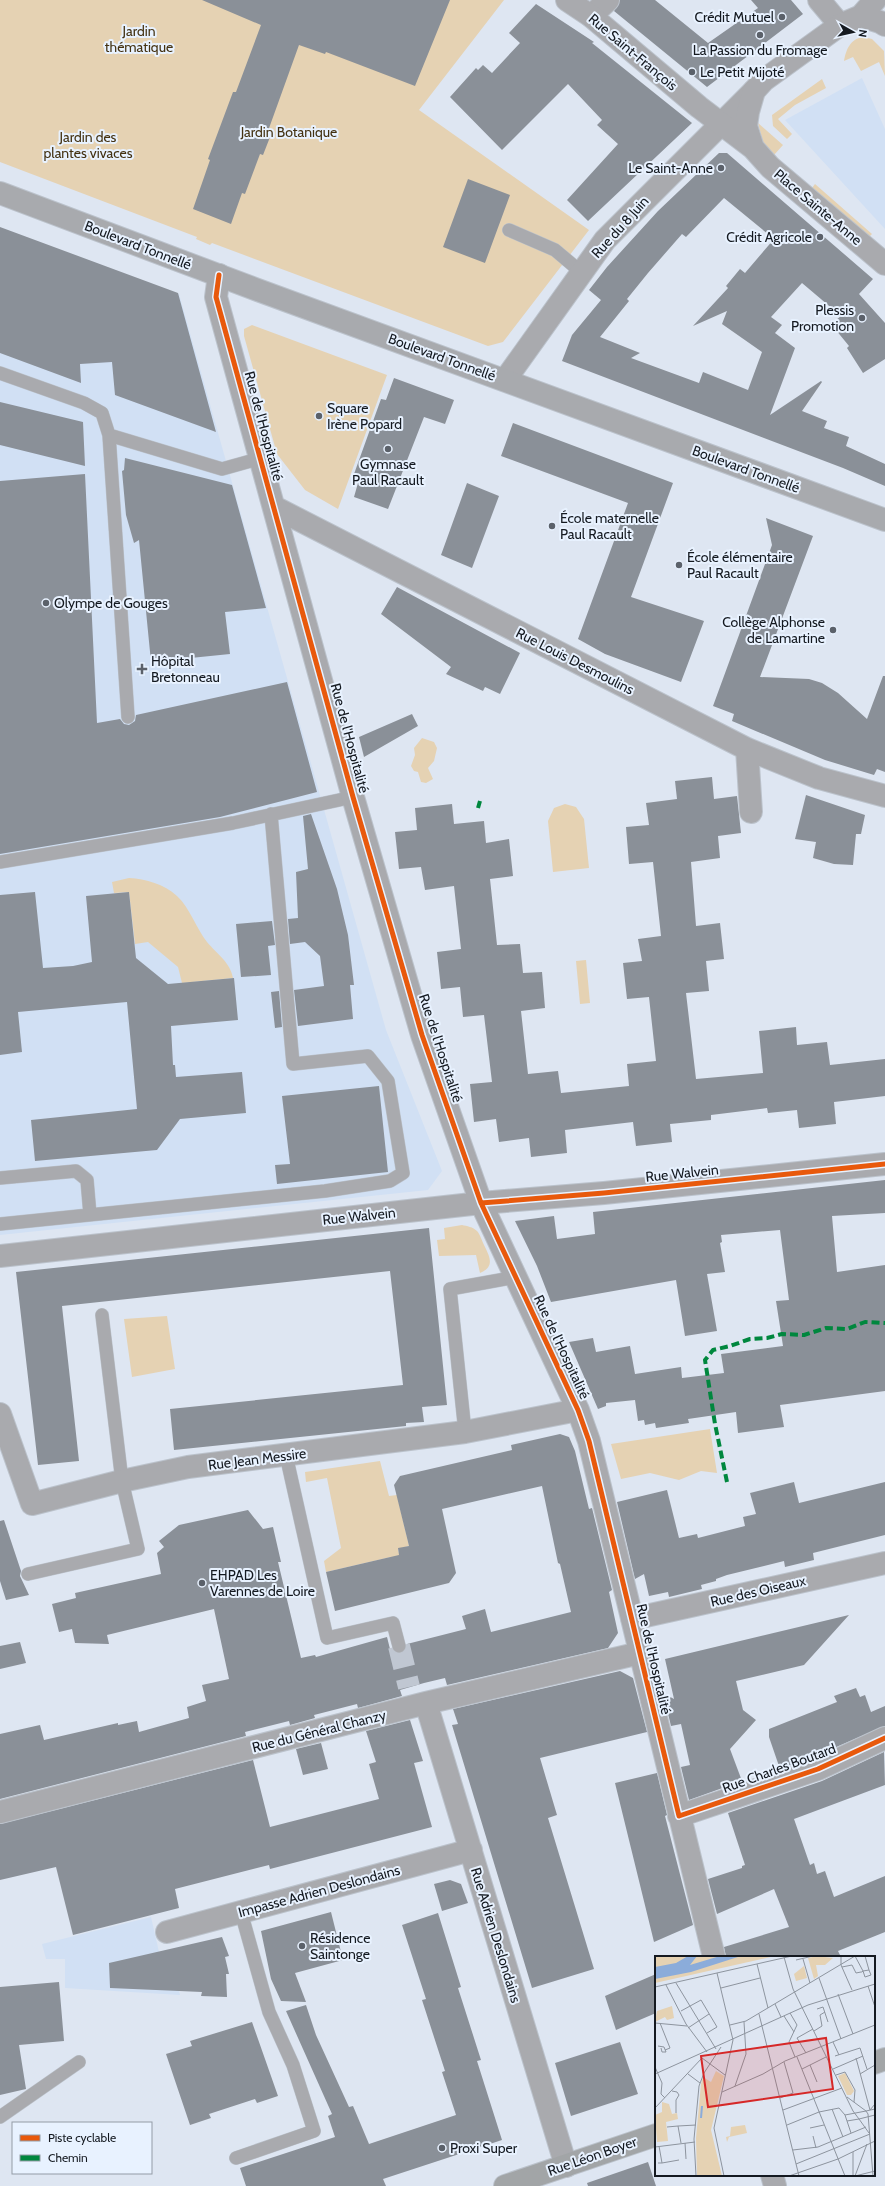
<svg xmlns="http://www.w3.org/2000/svg" width="885" height="2186" viewBox="0 0 885 2186" font-family="Cabin,sans-serif">
<style>
.built{fill:#d1e0f4}
.green{fill:#e5d2b3}
.building{fill:#8a9098;fill-rule:evenodd}
.lines{fill:none;stroke-linecap:round;stroke-linejoin:round}
.minor-tunnel{stroke:#c0c7d2;stroke-width:22;stroke-dasharray:22 11;stroke-linecap:butt}
.service-casing{stroke:#bbc2cb;stroke-width:14}
.minor-casing{stroke:#bbc2cb;stroke-width:24}
.tertiary-casing{stroke:#bbc2cb;stroke-width:24}
.secondary-casing{stroke:#bbc2cb;stroke-width:24}
.primary-casing{stroke:#bbc2cb;stroke-width:24}
.service{stroke:#a9aaae;stroke-width:13}
.minor{stroke:#a9aaae;stroke-width:22}
.tertiary{stroke:#a9aaae;stroke-width:22}
.secondary{stroke:#a8aaae;stroke-width:22}
.primary{stroke:#a2a5a7;stroke-width:22}
.quiet{stroke:#00873e;stroke-width:4;stroke-dasharray:8 4;stroke-linecap:butt}
.cycleway-casing{stroke:#e8f2ff;stroke-width:8}
.cycleway{stroke:#e8590c;stroke-width:5}
.poi-dot{fill:#5b616a;stroke:#e8f2ff;stroke-width:1.5}
.labels{text-anchor:middle;dominant-baseline:central;stroke-width:4;stroke-linejoin:round;paint-order:stroke}
.poi-label{font-size:14px;fill:#141920;stroke:#e8f2ff;text-anchor:start}
.park-label{font-size:14px;fill:#443212;stroke:#e8f2ff}
.street-label{font-size:14px;fill:#141920;stroke:#e8f2ff}
.inset-river{fill:none;stroke:#8bacda;stroke-width:2}
.inset-road{fill:none;stroke:#8d949e;stroke-width:1}
.view{fill:#d62828;fill-opacity:0.15;stroke:#d62828;stroke-width:2}
.inset-edge{fill:none;stroke:#141920;stroke-width:2}
</style>
<rect width="100%" height="100%" fill="#dee6f2"/>
<path class="built" d="M862,78L885,129V229L785,120Z
M0,228L179,294L386,1030L442,1171L428,1190L0,1235Z
M151,1917L159,1952L169,1950L180,1995L65,1988V1959H46L42,1944Z"/>
<path class="green" d="M0,0H504L419,110L589,230L503,342L488,346L212,243L210,245L196,239L197,237L0,162Z
M863,37L872,39L884,51L885,76L879,62L861,71L853,57L844,61C846,50 850,39 863,37Z
M822,79L826,88L795,105L778,119L792,134L787,139L773,126L772,115Z
M758,123L783,145L774,155L763,142Z
M815,184L872,234L869,237L812,188Z
M252,325L387,375L338,509L305,490L277,454L244,336V329Z
M422,738L434,742L437,748L434,761L428,768L433,779L426,783L421,782L418,772L414,771L411,766L415,755L414,748Z
M565,804L576,807L584,819L589,868L553,872L548,821L554,808Z
M129,878C146,879 164,884 177,896C190,908 196,928 207,942C217,954 230,962 233,978L182,983L178,967L148,942L135,944L129,892L114,893L112,882Z
M586,960L590,1003L580,1004L576,961Z
M462,1225C467,1226 473,1227 477,1231C480,1234 482,1241 484,1245C490,1257 495,1267 480,1273L476,1255L439,1256L437,1240L445,1239L444,1228Z
M167,1316L175,1369L132,1377L124,1319Z
M710,1429L717,1473L701,1471L679,1480L650,1473L621,1479L611,1444Z
M380,1461L389,1496L397,1495L409,1546L398,1549L400,1559L392,1561L391,1557L326,1572L324,1561L341,1548L327,1478L306,1482L305,1472Z"/>
<path class="building" d="M202,0H450L415,86L326,52L325,54L299,45L268,131L272,132L263,155L260,154L245,194L242,193L231,224L193,209L210,160L208,159L233,92H236L261,25Z
M620,0H655L708,43L758,8L751,0H791L803,14L707,87L614,11Z
M536,4L594,42L592,43L692,123L588,221L567,200L618,144L597,125L602,120L568,84L502,150L450,97L476,68L478,70L483,65L492,73L520,43L509,33Z
M719,153H727L873,279L859,294L885,323V359L863,373L847,348L849,346L831,324L841,316L802,283L771,317L782,325L775,333L795,348L770,415L821,381L822,382L802,411L827,421L824,428L849,437L846,446L885,464V486L843,468L562,361L572,335L601,300L589,290L607,267L658,211ZM724,198L774,239L745,273L740,269L726,286L728,288L693,326L727,311L722,324L762,352L748,390L703,372L699,383L631,358L640,353L600,337L629,301L627,299L648,273L682,234L686,237Z
M468,179L510,195L485,263L443,247Z
M0,227L178,293L216,432L115,395L112,362L80,364L81,383L0,353Z
M394,378L454,400L445,424L424,417L388,509L354,497L360,476L354,474L381,399L386,400Z
M0,402L83,422L85,466L0,445Z
M513,423L673,483L631,597L704,621L681,682L605,654L578,639L628,503L501,456Z
M125,458L232,485L266,608L225,612L230,654L151,662L139,540L134,543L126,515L122,471L124,470Z
M85,474L97,723L120,719L124,724L129,725L135,721L136,715L287,682L317,792L220,817L0,854V481Z
M467,483L499,496L472,568L441,555Z
M766,518L813,536L760,677L809,679L822,683L838,693L867,719L883,676H885V772L877,769L874,775L825,760L732,721L734,714L713,706L772,545Z
M397,587L520,653L500,694L485,687L483,691L446,674L451,667L381,614Z
M412,714L418,726L364,757L359,737Z
M712,777L714,799L737,796L741,833L718,836L720,858L691,862L696,926L720,923L724,959L706,961L709,991L686,993L696,1079L763,1073L759,1031L796,1027L797,1045L827,1042L830,1065L885,1059V1096L834,1102L836,1124L799,1128L797,1110L768,1113L767,1108L711,1115V1120L670,1124L672,1142L636,1146L633,1122L565,1130L567,1153L531,1157L529,1138L499,1142L496,1119L474,1122L470,1084L492,1082L484,1015L463,1017L460,987L441,989L437,952L461,949L454,886L425,890L421,867L399,869L395,832L417,830L415,808L452,804L454,824L484,821L486,843L509,839L513,876L490,879L497,945L520,944L523,973L542,972L545,1008L521,1011L528,1074L558,1071L561,1093L629,1086L627,1064L656,1061L649,997L627,999L623,963L642,961L638,939L661,936L653,862L629,864L626,827L649,825L646,803L677,799L675,781Z
M806,795L865,815L861,834H856L853,865L834,864L813,858L816,842L795,839Z
M311,814L337,889L348,935L354,985H350L353,1019L298,1026L294,990L324,986L320,956L305,942L290,944L288,919L298,918L296,872L308,869L303,816Z
M35,892L43,968L73,966L92,962L86,896L129,892L136,958L168,984L234,978L238,1020L171,1026L173,1065H175L176,1077L242,1072L246,1113L180,1119L157,1150L35,1161L31,1120L137,1109L127,1002L18,1012L22,1052L0,1055V895Z
M272,921L275,945L268,946L271,975L241,977L236,924Z
M279,991L282,1027L275,1028L271,992Z
M379,1086L388,1172L277,1184L275,1165L290,1164L282,1096Z
M885,1180V1213L832,1216L837,1272L885,1265V1391L780,1405L784,1427L738,1433L736,1412L688,1419L689,1423L656,1428L655,1423L645,1425L644,1420L638,1421L635,1400L606,1403V1406L598,1409L569,1342L593,1338L596,1352L630,1346L635,1374L681,1367L682,1378L724,1373L721,1354L783,1346L776,1301L789,1300L780,1230L721,1235L722,1242L720,1243L725,1272L707,1274L717,1331L685,1336L676,1280L551,1302L537,1266L515,1221L554,1216L557,1239L595,1234L593,1212Z
M429,1228L447,1405L422,1407L424,1422L406,1423V1426L174,1450L170,1409L403,1385L390,1271L62,1306L79,1461L38,1465L16,1272Z
M560,1434L569,1437L575,1451L589,1509L592,1508L612,1590L609,1592L618,1633L608,1648L447,1685L445,1678L424,1683L400,1690L402,1696L358,1708L357,1704L314,1715L315,1718L290,1725L289,1721L245,1732L246,1736L0,1799V1734L40,1725L44,1740L118,1723V1725L137,1721L139,1732L189,1718L187,1707L206,1701L202,1685L229,1679L214,1609L107,1635L109,1644L75,1643L72,1629L59,1632L52,1604L76,1598L75,1593L161,1574L157,1553L164,1547L159,1541L179,1525L248,1510L263,1529L273,1527L281,1562H278L301,1658L315,1655L316,1657L387,1637L390,1649L397,1654H401L405,1651L407,1644L466,1629L462,1616L485,1609L491,1632L571,1612L560,1564L558,1563L542,1486L442,1509L456,1573L449,1583L335,1611L326,1572L399,1555L398,1548L409,1546L394,1485L400,1476L512,1450L511,1445Z
M794,1482L799,1503L885,1482V1535L813,1553L814,1560L785,1567L784,1561L727,1575L716,1579V1581L701,1585L702,1589L669,1597L668,1592L649,1596L644,1574L635,1579L617,1502L667,1490L679,1538L697,1534L698,1538L745,1526L743,1517L756,1514L750,1493Z
M4,1520L21,1571L20,1576L29,1595L6,1600L0,1581V1521Z
M849,1615L804,1665L736,1681L743,1710L756,1720L730,1749L742,1781L689,1800L681,1767L690,1765L681,1724L671,1726L663,1693L674,1699L665,1659Z
M20,1642L26,1663L0,1669V1646Z
M620,1671L633,1678L647,1732L540,1758L557,1815L548,1818L594,1969L532,1988L452,1725L458,1724L453,1709Z
M856,1688L860,1697L865,1695L871,1712L885,1706V1726L813,1757L780,1769L769,1737V1729L837,1702L834,1696Z
M410,1720L423,1761L414,1763L432,1827L270,1869L269,1865L175,1889L179,1908L73,1935L56,1867L0,1880V1824L253,1760L270,1827L379,1799L369,1764L376,1762L366,1731Z
M321,1743L328,1769L303,1775L296,1749Z
M884,1752L885,1785L794,1819L810,1865L814,1863L817,1874L825,1871L834,1897L885,1876V1932L838,1951L841,1957H726L724,1947L789,1927L774,1889L717,1914L708,1879L742,1868V1866L745,1865L728,1813L822,1781Z
M657,1773L667,1815L665,1816L693,1925L654,1942L615,1783Z
M450,1880L461,1884L468,1903L442,1911L434,1884Z
M331,1912L343,1960L295,1973L306,2002L281,2001L271,1979L261,1931Z
M438,1913L461,1987L458,1988L481,2060L477,2061L502,2140L383,2179L386,2186H246L240,2168L335,2137L328,2116L332,2114L286,2011L306,2005L316,2035L349,2107L353,2106L369,2144L456,2115L442,2072L445,2071L422,2000L426,1999L402,1925Z
M222,1937L229,1956L225,1957L229,1974H226L227,1997L201,1996L202,1992L110,1988L109,1963Z
M656,1974V2013L616,2030L605,1996Z
M59,1982L64,2041L19,2045L26,2089L0,2095V1987Z
M252,2022L278,2096L257,2103L255,2099L209,2114L211,2118L190,2125L166,2054L192,2046L190,2041Z
M620,2042L638,2094L571,2116L555,2063Z
M648,2162L656,2186H588L587,2183Z"/>
<g class="lines">
<path class="minor-tunnel" d="M399,1646L409,1687"/>
<g class="service-casing">
<path id="service" d="M509,230L555,250L581,272
M0,373L84,403L102,413L109,435L128,717
M109,435L222,469L261,458
M0,862L233,823L353,797
M0,1178L76,1171L87,1180L90,1215
M0,1224L325,1191L390,1181L403,1173L388,1081L368,1056L293,1064L271,814
M465,1432L450,1289L516,1277
M286,1455L327,1638L393,1623L399,1646
M28,1574L138,1549L122,1481L102,1315
M0,2117L79,2062
M236,2158L314,2131L293,2065L269,2012L241,1912"/>
</g>
<g class="minor-casing">
<path id="minor" d="M819,0L840,25
M591,16L608,0
M219,275L216,297L353,797L422,1035L481,1203L578,1410L589,1441L714,1957
M505,380L605,240L754,91
M274,507L747,749L819,778L885,796
M747,749L751,812
M0,1256L481,1203L604,1193L885,1164
M0,1414L32,1504L122,1481L188,1467L465,1432L578,1410
M632,1619L885,1563
M426,1703L566,2166
M0,1812L426,1703L640,1653
M679,1816L818,1769L885,1738
M167,1932L471,1850
M772,2175L775,2186"/>
</g>
<g class="tertiary-casing">
<path id="tertiary" d="M567,0L591,16L699,107L753,148L770,167L885,264
M861,16L880,22L885,25
M753,148L746,126L748,112L754,91L764,80L840,25L861,16L875,0"/>
</g>
<g class="secondary-casing">
<path id="secondary" d="M0,193L255,289L885,520"/>
</g>
<g class="primary-casing">
<path id="primary" d="M874,2063L885,2059
M505,2186L656,2135"/>
</g>
<use href="#service" class="service"/>
<use href="#minor" class="minor"/>
<use href="#tertiary" class="tertiary"/>
<use href="#secondary" class="secondary"/>
<use href="#primary" class="primary"/>
<path class="quiet" d="M478,808L480,801
M727,1482L715,1424L705,1360L713,1350L730,1346L750,1339L767,1338L782,1334L804,1335L826,1328L847,1329L865,1322L885,1323"/>
<g class="cycleway-casing">
<path id="cycleway" d="M219,275L216,297L353,797L422,1035L481,1203L578,1410L589,1441L679,1816L818,1769L885,1738
M481,1203L604,1193L885,1164"/>
</g>
<use href="#cycleway" class="cycleway"/>
</g>
<g class="poi-dot">
<circle cx="782" cy="17" r="4"/>
<circle cx="760" cy="35" r="4"/>
<circle cx="692" cy="72" r="4"/>
<circle cx="721" cy="168" r="4"/>
<circle cx="820" cy="237" r="4"/>
<circle cx="862" cy="318" r="4"/>
<circle cx="319" cy="416" r="4"/>
<circle cx="388" cy="449" r="4"/>
<circle cx="552" cy="526" r="4"/>
<circle cx="679" cy="565" r="4"/>
<circle cx="46" cy="603" r="4"/>
<circle cx="833" cy="630" r="4"/>
<path d="M140 663h4v4h4v4h-4v4h-4v-4h-4v-4h4z"/>
<circle cx="202" cy="1583" r="4"/>
<circle cx="302" cy="1946" r="4"/>
<circle cx="442" cy="2148" r="4"/>
</g>
<g class="labels">
<g class="poi-label">
<text x="774" y="17" text-anchor="end">Crédit Mutuel</text>
<text x="760" y="50" text-anchor="middle">La Passion du Fromage</text>
<text x="700" y="72">Le Petit Mijoté</text>
<text x="713" y="168" text-anchor="end">Le Saint-Anne</text>
<text x="812" y="237" text-anchor="end">Crédit Agricole</text>
<text x="854" y="310" text-anchor="end">Plessis<tspan x="854" dy="16">Promotion</tspan></text>
<text x="327" y="408">Square<tspan x="327" dy="16">Irène Popard</tspan></text>
<text x="388" y="464" text-anchor="middle">Gymnase<tspan x="388" dy="16">Paul Racault</tspan></text>
<text x="560" y="518">École maternelle<tspan x="560" dy="16">Paul Racault</tspan></text>
<text x="687" y="557">École élémentaire<tspan x="687" dy="16">Paul Racault</tspan></text>
<text x="54" y="603">Olympe de Gouges</text>
<text x="825" y="622" text-anchor="end">Collège Alphonse<tspan x="825" dy="16">de Lamartine</tspan></text>
<text x="151" y="661">Hôpital<tspan x="151" dy="16">Bretonneau</tspan></text>
<text x="210" y="1575">EHPAD Les<tspan x="210" dy="16">Varennes de Loire</tspan></text>
<text x="310" y="1938">Résidence<tspan x="310" dy="16">Saintonge</tspan></text>
<text x="450" y="2148">Proxi Super</text>
</g>
<g class="park-label">
<text x="139" y="31">Jardin<tspan x="139" dy="16">thématique</tspan></text>
<text x="289" y="132">Jardin Botanique</text>
<text x="88" y="137">Jardin des<tspan x="88" dy="16">plantes vivaces</tspan></text>
</g>
<g class="street-label">
<text transform="translate(633 52) rotate(40)">Rue Saint-François</text>
<text transform="translate(818 207) rotate(40)">Place Sainte-Anne</text>
<text transform="translate(620 227) rotate(-48)">Rue du 8 Juin</text>
<text transform="translate(138 245) rotate(21)">Boulevard Tonnellé</text>
<text transform="translate(442 357) rotate(20)">Boulevard Tonnellé</text>
<text transform="translate(264 426) rotate(75)">Rue de l'Hospitalité</text>
<text transform="translate(746 469) rotate(20)">Boulevard Tonnellé</text>
<text transform="translate(575 661) rotate(27)">Rue Louis Desmoulins</text>
<text transform="translate(350 738) rotate(75)">Rue de l'Hospitalité</text>
<text transform="translate(441 1048) rotate(72)">Rue de l'Hospitalité</text>
<text transform="translate(682 1173) rotate(-6)">Rue Walvein</text>
<text transform="translate(359 1216) rotate(-6)">Rue Walvein</text>
<text transform="translate(562 1347) rotate(65)">Rue de l'Hospitalité</text>
<text transform="translate(257 1459) rotate(-7)">Rue Jean Messire</text>
<text transform="translate(758 1591) rotate(-13)">Rue des Oiseaux</text>
<text transform="translate(654 1659) rotate(77)">Rue de l'Hospitalité</text>
<text transform="translate(319 1731) rotate(-14)">Rue du Général Chanzy</text>
<text transform="translate(779 1768) rotate(-20)">Rue Charles Boutard</text>
<text transform="translate(319 1891) rotate(-15)">Impasse Adrien Deslondains</text>
<text transform="translate(496 1935) rotate(73)">Rue Adrien Deslondains</text>
<text transform="translate(592 2156) rotate(-19)">Rue Léon Boyer</text>
</g>
</g>
<g transform="translate(655 1956)">
<rect width="220" height="220" fill="#dee6f2"/>
<path d="M0,0H120L0,27ZM162,0L178,2L170,9H161L163,20L159,23L153,2ZM149,10L152,22L141,25L139,18ZM17,50L19,62L12,64L10,61L0,66L2,55ZM61,115L69,120L56,174L67,220H42L41,182L46,128L48,121L56,126ZM190,117L199,135L196,139H192L183,120ZM7,146L14,148L17,158L22,157L23,163L11,166L13,185L2,186L0,159L7,156ZM90,169L92,177L74,181L72,186L71,181L75,180L76,171Z" fill="#e5d2b3"/>
<path d="M33,0H42L35,9L65,0H86L36,16L0,23V11L21,7Z" fill="#8bacda"/>
<path class="inset-river" d="M46,162L47,150"/>
<path class="inset-road" d="M186,0V9L197,34M210,0L214,14M129,1L138,33L198,155L204,163L220,159M148,3L155,27M141,4L158,0M102,8L113,52M187,11L197,9L201,17L206,16H207L208,15L214,14L216,19L210,21L208,15L200,0M62,17L78,84L59,172L69,220M164,22L186,83M21,27L61,93M11,29L31,68L52,96M213,30L220,51M0,31L137,0M66,32L105,22M183,38L198,78M120,48L126,61M162,53L168,51L173,66M26,55L46,44L62,71L52,77M135,57L142,69L134,86L140,101M104,58L144,220M129,60L139,76M0,67L32,70M5,67L15,92L10,94M75,69L91,65L200,0M33,72L54,58M159,75L167,70L165,59L170,56M178,86L184,99M3,90L9,91L11,96H7L6,92M151,97L142,82L158,73M180,100L205,92L212,113M142,101L190,220M47,102L70,119M201,102L215,154L220,148M155,109L162,126M0,111L7,127L6,138L10,142M147,113L171,101M178,113L208,100M0,118L153,49L220,28M33,118L45,127M205,118L220,109M181,119L190,116L200,134L199,146M80,130L91,98L89,66M17,135L22,136L24,139L21,144V157M67,136L108,118L130,105L220,69M192,141L211,155L220,153M125,142L138,137L129,106M0,152L47,102M177,153L188,181M128,154L187,132M190,159L211,155L213,158L218,220M192,165L204,163L214,177M132,169L164,156L184,152L190,159L196,177M23,170L41,169M12,171L23,170L26,187M155,172L169,169M158,180L161,192M30,187L31,203M0,191L40,186M138,194L163,191L211,171M198,196V220M3,207H7L4,190M7,207L24,204M141,208L215,178M41,220L39,183L44,130L49,117L66,91M134,220L183,203L220,185M200,220L212,188M200,220L220,215"/>
<path class="view" d="M171,82L178,133L53,151L46,100Z"/>
<rect width="220" height="220" class="inset-edge"/>
</g>
<rect x="12" y="2122" width="140" height="52" fill="#e8f2ff" stroke="#939ba6"/>
<rect x="20" y="2135" width="20" height="6" fill="#e8590c" stroke="#939ba6"/>
<text x="48" y="2142" font-size="12" fill="#141920">Piste cyclable</text>
<rect x="20" y="2155" width="20" height="6" fill="#00873e" stroke="#939ba6"/>
<text x="48" y="2162" font-size="12" fill="#141920">Chemin</text>
<g transform="translate(853 32) rotate(98)" stroke="#e8f2ff" stroke-width="3" paint-order="stroke">
<path d="M0-3L7 15L0 10L-7 15Z" fill="#141920"/>
<text y="-6" font-size="11" font-weight="bold" text-anchor="middle" fill="#141920">N</text>
</g>
</svg>
